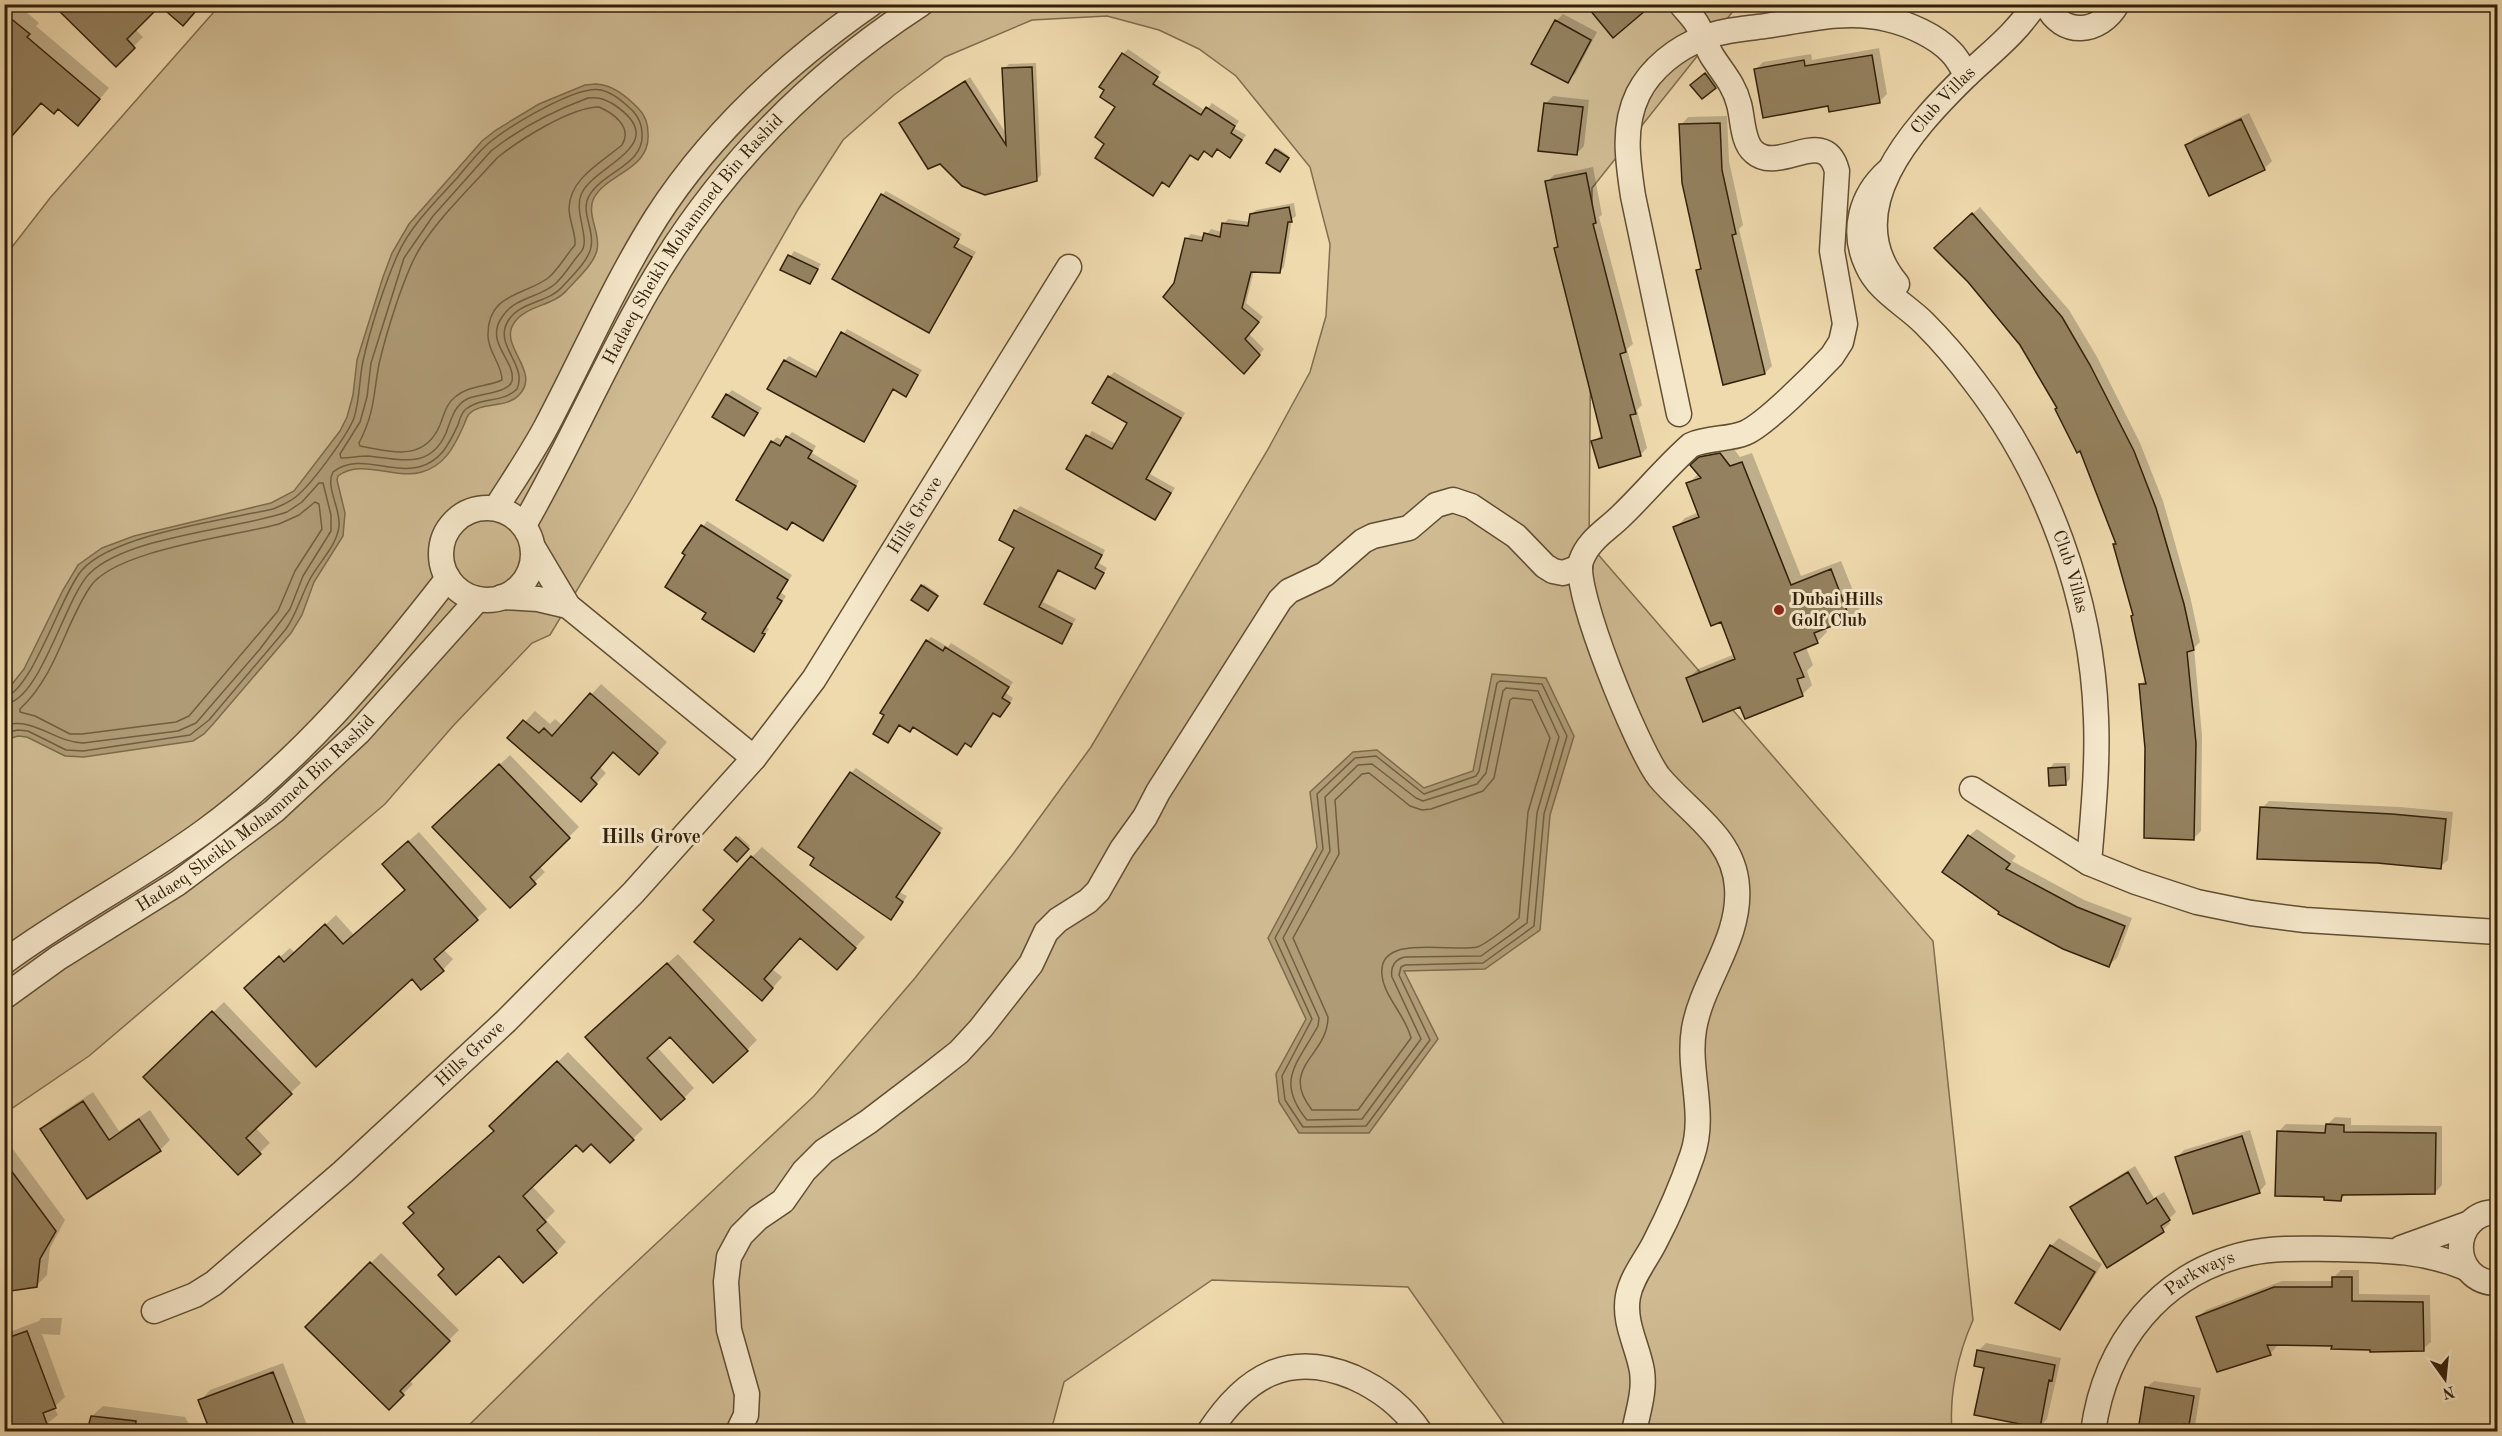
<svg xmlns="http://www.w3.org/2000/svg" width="2502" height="1436" viewBox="0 0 2502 1436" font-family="'Old Standard TT',serif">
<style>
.green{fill:#cfba92;stroke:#806d4e;stroke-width:1.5}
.water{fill:#af9b76;stroke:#7d6a4a;stroke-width:1.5}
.shadow{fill:#0003}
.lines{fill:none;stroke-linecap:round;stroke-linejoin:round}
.shore{stroke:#705e40;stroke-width:1.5}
.building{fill:#94815f;stroke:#322009;stroke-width:1.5}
.minor-casing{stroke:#614e32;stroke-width:27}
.minor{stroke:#f5e7ca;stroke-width:24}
.poi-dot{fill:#8f2418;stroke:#f5e7ca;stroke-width:2}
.labels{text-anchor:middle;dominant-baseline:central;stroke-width:6;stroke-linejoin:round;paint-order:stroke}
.street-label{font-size:18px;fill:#322009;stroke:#f5e7ca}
.poi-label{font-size:18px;font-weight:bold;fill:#322009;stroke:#f5e7ca;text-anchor:start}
.neighbourhood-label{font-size:20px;font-weight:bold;fill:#322009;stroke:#f5e7ca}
</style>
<rect width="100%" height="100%" fill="#efdaae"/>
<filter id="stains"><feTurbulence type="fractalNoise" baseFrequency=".00333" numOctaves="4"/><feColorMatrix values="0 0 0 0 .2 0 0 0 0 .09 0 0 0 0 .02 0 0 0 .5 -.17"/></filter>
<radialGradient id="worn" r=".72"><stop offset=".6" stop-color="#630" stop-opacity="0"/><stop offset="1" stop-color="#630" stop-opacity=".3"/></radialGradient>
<path class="green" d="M220,5H1738L1592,188L1589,544L1933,941L1973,1320C1958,1354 1949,1394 1952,1431H1509L1408,1287L1212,1280L1064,1382L1051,1431H463L598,1298L814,1096L915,978L1013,854L1091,747L1267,451L1310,372L1326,316L1330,244L1310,167L1236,76L1199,49L1159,30L1107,16L1032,20L945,57L894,95L843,140L799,208L633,497L550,635L532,643L453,726L385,804L89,1056L5,1113V256L50,198Z"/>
<path class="water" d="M596,84C613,85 626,96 638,108C645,115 648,123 648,133C651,171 605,173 593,200C587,216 601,234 597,250C594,264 577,279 567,290C554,306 526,305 514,323C498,346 542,372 519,395C506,409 482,401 469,414C466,418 465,423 463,427C454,447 445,465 422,472C396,480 361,458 338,476L337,480L345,513L343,536L314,582L302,615L291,633L214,723L204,734L193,741L84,757L65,756L27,737L18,736L5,740V693L24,669L63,590L78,565L102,548L134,536L271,503L294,491L340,431L347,417L353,395L357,360L383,277L392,253L409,224L482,141L496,130L539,104L585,85Z
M1492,674L1546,678L1574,736L1550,815L1540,930L1485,969L1404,971L1438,1039L1369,1133H1299L1279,1102L1276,1074L1306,1019L1268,938L1317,847L1310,792L1353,752L1377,750L1424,788L1473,771Z"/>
<path class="shadow" d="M17,4L39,23L36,26L109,88L88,113L42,101L4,143V17Z
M55,4L135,29L143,37L116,64Z
M1563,14L1597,32L1575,74L1567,81L1556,21Z
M1879,48L1887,94L1880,101L1829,105L1756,69L1763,62L1811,54L1812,60Z
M1128,49L1161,72L1157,79L1206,111L1212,103L1239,121L1234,128L1246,135L1235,151L1230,156L1218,148L1212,155L1205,150L1191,154L1174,180L1169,185L1163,181L1153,194L1106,143L1117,106L1123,54Z
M1036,63L1041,175L1036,180L901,123L970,77L1007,135L1004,69L1009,64Z
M1708,72L1717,85L1702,97L1692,85Z
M1553,96L1589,100L1584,146L1576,154L1546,103Z
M2249,113L2272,161L2264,169L2187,146L2194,138Z
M1727,116L1729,161L1743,225L1739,229L1772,366L1765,373L1697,271L1702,266L1681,125L1688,117Z
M1278,148L1289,156L1281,168L1276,150Z
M1593,167L1602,215L1599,217L1633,344L1627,349L1642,405L1637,410L1647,448L1640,455L1593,442L1603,434L1556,248L1559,245L1547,182L1554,175Z
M886,191L962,234L957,242L976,252L928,331L882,195Z
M1294,203L1296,216L1292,219L1284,267L1279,272L1254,270L1246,303L1263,317L1249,334L1264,349L1249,367L1176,284L1186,239L1191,234L1205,237L1211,229L1222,232L1224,224L1228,219L1250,222L1251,215L1256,210Z
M1980,207L2069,310L2097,357L2140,443L2163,501L2190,596L2200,642L2194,648L2202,735L2201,831L2194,838L2146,748L2140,685L2147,678L2135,614L2115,545L2117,543L2081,449L2021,345L1943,241Z
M794,251L821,264L810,282L782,270Z
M847,329L922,370L906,395L895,388L863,441L785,360L789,356L820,373Z
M1114,372L1185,413L1150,474L1175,488L1155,519L1068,469L1092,431L1116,444L1129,423L1109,377Z
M732,390L762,408L744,434L727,395Z
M792,432L816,446L812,453L859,481L823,539L793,521L787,528L772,442L777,437L784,441Z
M1730,444L1740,457L1752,453L1801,576L1841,561L1860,608L1850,618L1825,627L1827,632L1817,642L1806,647L1813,665L1807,671L1812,685L1802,695L1741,706L1688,679L1698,669L1735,654L1722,620L1675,528L1685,518L1699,512L1688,484L1699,473L1692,465L1710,448Z
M1020,506L1105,550L1099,563L1107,568L1095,587L1060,569L1043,602L1076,619L1061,642L986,603L1016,547L1015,511Z
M707,521L792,575L781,593L786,596L766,627L769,629L758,645L708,613L687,555L685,553Z
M924,584L938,594L930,607L922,586Z
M931,637L948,647L951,643L1013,682L1006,693L1013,698L1005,711L1000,715L994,711L976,741L971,745L966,742L957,753L914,726L900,724L888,742L927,641Z
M601,684L667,742L649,763L614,751L600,767L606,773L591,790L510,738L535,711L550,724L555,719L563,726Z
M510,755L579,827L539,866L545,872L510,906L434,827Z
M2054,763H2070V779L2065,784L2050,768Z
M856,768L943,828L899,892L907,896L895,914L851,773Z
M2269,801L2400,807L2453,812L2448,860L2440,867L2262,808Z
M1977,829L2016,856L2012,861L2084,900L2132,918L2117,958L2109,965L1969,836Z
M419,832L487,909L443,949L453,959L443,970L412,977L256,978L290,948L295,953L336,915L354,935L406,889L394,854Z
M739,836L750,846L737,860L726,850Z
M762,847L865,937L846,958L801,937L772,969L782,977L771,990L716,920L752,857Z
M678,954L757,1040L747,1050L670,1035L657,1047L694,1088L684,1098L597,1027Z
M224,1002L301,1083L255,1127L270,1143L238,1173L156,1067Z
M568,1052L643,1129L610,1161L591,1142L577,1143L532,1186L555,1211L546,1220L566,1242L556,1252L499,1254L445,1269L496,1131L492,1126Z
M93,1092L119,1131L150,1110L170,1140L160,1150L42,1129L52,1119Z
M2335,1117L2351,1118V1125L2442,1126V1185L2435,1193H2347L2341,1199L2278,1132L2286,1124L2327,1125Z
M2250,1130L2266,1184L2259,1192L2177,1157L2184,1150Z
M4,1137L65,1220L50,1248L47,1275L36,1286L4,1290Z
M2135,1166L2154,1198L2164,1192L2176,1212L2168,1220L2170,1223L2163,1230L2072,1207L2079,1200Z
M2059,1238L2102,1264L2067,1320L2059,1328L2051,1246Z
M381,1253L459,1330L409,1380L413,1384L389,1408L307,1327Z
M2341,1270H2359V1294L2430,1295L2431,1342L2423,1349H2372L2333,1344H2277V1346L2270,1354L2198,1317L2206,1310L2282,1281H2334V1277Z
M41,1318H62L60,1335L42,1334L65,1397L54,1407L58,1415L43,1427L44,1432H4V1334L39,1321Z
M1986,1343L2061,1358L2047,1419L2040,1427L1978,1351Z
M283,1363L307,1425L300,1432H212L200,1401L210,1390Z
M2154,1381L2201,1388L2194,1432H2138L2146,1388Z
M103,1406L185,1417L193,1432H88L92,1416Z"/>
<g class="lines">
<path class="shore" d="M588,98C599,97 604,99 613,104C676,145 592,165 581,195C574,213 591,240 581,252C572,262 565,275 555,284C539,298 515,297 502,317C484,343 516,360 512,381C509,393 478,394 467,399C454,406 451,420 446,433C430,470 400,459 368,456C359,456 350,458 341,458L340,454L360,422L367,397L371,363L404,258L433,216L491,151C520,128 553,111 588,98Z
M599,107C613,113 633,127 622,145C602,162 570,178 569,208C569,221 576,233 575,245C566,255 558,270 548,278C524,296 487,293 488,336C488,352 502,364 502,380C487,387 469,385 455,397C446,404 444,415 440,425C424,462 393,452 360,446L359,443C375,412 373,396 379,364C386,334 404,274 420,248C441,215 471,187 497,158C519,140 571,107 599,107Z
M315,502L319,504L322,529L295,571L278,611L189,716L176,722L82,734H70L35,716L20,712V709C56,676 64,626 90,587C114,550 235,536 279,524L299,515Z
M1500,681L1542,684L1567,736L1544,814L1534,926L1483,963L1405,965L1401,967L1399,975L1430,1040L1366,1126L1303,1127L1285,1100L1282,1076L1312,1019L1275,938L1323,849L1317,794L1355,758L1376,756L1424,794L1476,776L1479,771L1497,683Z
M1506,688L1538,691L1559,737L1537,813L1527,923L1481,956L1405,957C1395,959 1390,967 1392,977L1421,1039L1362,1119L1307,1120C1275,1081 1297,1064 1318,1026L1319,1018L1283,938L1330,851L1325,797L1358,765L1372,764L1416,798L1423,801L1477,784L1486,773L1503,691Z
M4,697C31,694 62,592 82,570C114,534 225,520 273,509C282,505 291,502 298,495C313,482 347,436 354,418C360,399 359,380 363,361C370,329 384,286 397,256C410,226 436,201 458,177C468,165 478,152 490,142C510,126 576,85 601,90C614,93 624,103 633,111C639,118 642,124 642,133C645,165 602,172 589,196C580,212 595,230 591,247C589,260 572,276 563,286C549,303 520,301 508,321C493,345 528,365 517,389C503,403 481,397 466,409C461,413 460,419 458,425C449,444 441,461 419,467C391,474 358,452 333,472C325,487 341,509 339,526C337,546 319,562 310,579C301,596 297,613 286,629L209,720L190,735L83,751L66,750L28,731L18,730L4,733
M1513,698L1532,700L1550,738L1528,812L1519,918C1510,925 1487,944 1477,947C1454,953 1377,932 1382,975C1384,997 1406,1016 1411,1038L1358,1110H1312C1278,1067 1328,1056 1328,1017L1293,938L1339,854L1335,800L1362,774L1369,773L1410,806L1422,810L1431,809L1483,791L1494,778L1510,700Z
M4,704C40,703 65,597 90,573C129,536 234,530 287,512L302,502L319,483H323L331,515V531L303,576L290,609L260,649L196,723L178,731L83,743C54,742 35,717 4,725"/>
</g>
<path class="building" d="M52,4H202L183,26L160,6L127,39L135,48L116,67Z
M1585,4H1653L1613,38Z
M4,13L30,34L27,37L100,99L78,126L58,109L54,114L41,103L4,145Z
M1555,20L1591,40L1568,83L1531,64Z
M1122,53L1158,77L1153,84L1201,115L1206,107L1235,126L1231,133L1242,140L1230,158L1217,149L1212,157L1204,151L1198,160L1190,155L1169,187L1162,182L1153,196L1095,158L1104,144L1095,137L1115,107L1100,97L1104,90L1099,87Z
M1872,55L1880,103L1829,112L1828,106L1763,118L1754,69L1804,60L1805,66Z
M1032,67L1037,181L985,195L962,186L940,164L928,169L899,123L965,81L1006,145L1002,68Z
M1705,73L1716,88L1702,99L1690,85Z
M1544,103L1583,107L1577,155L1538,151Z
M2241,119L2265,170L2209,196L2185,145Z
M1720,123L1722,170L1736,234L1732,235L1765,374L1723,385L1696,270L1701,269L1682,183L1679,124Z
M1275,149L1289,158L1280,172L1266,163Z
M1586,173L1596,223L1593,224L1626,352L1620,354L1636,414L1630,415L1641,456L1599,468L1591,441L1602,438L1554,248L1558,247L1545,181Z
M881,194L959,239L954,247L972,257L929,333L832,279Z
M1289,207L1292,222H1288L1280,273L1251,272L1242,308L1259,322L1245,339L1260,355L1244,374L1163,297L1174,283L1185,238L1202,241L1204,233L1220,237L1222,223L1248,226L1250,214Z
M1972,213L2062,317L2090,365L2134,451L2156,508L2184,604L2194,650L2187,652L2196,743L2194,840L2144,838L2145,748L2139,684H2146L2131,616L2133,615L2113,544H2116L2080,451L2077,453L2055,409L2057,408L2020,345L1968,282L1934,248Z
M788,255L818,269L810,284L780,270Z
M841,332L918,375L906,397L893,389L864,442L767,389L784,360L816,377Z
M1108,376L1181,418L1146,479L1171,493L1155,520L1066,469L1086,435L1112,449L1127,423L1092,403Z
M726,394L758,413L744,436L712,417Z
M786,436L812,451L808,458L856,486L823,541L792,522L787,530L736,500L771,441L780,446Z
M1720,453L1730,466L1742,462L1791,585L1831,569L1850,619L1814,633L1818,643L1794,653L1804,677L1797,679L1803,696L1745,719L1740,707L1703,722L1686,678L1735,659L1721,622L1711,626L1673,527L1699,517L1686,483L1701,478L1690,465L1699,457Z
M1014,510L1102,555L1095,568L1104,573L1095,589L1058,570L1039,607L1072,624L1062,644L984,604L1014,548L999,540Z
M701,525L788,580L777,598L782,601L762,633L765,634L754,652L702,619L706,613L665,587L685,555L682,553Z
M921,585L938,596L928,611L911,600Z
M926,640L943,651L945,647L1009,687L1002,698L1010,703L1000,717L993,713L971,747L965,743L957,755L913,727L910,732L899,725L888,743L873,734L884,715L880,713Z
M590,693L658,753L639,775L613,752L591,778L597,784L581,802L507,738L523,720L539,733L544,728L552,736Z
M499,764L570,838L530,877L536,884L510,908L432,827Z
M2065,767L2066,785L2049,786L2048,768Z
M850,772L940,833L896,897L903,902L891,920L810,865L814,858L798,847Z
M2260,807L2392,814L2446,819L2441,869L2377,863L2257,859Z
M1968,835L2010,864L2006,869L2077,907L2125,926L2109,967L2063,949L1998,914L1999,912L1942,872Z
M736,837L749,849L737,862L724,850Z
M408,841L478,920L434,959L444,971L421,990L412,979L316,1067L244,988L279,956L284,962L325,924L343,944L405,890L382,864Z
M751,856L856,948L837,970L800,938L764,979L773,988L762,1001L694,942L714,920L703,910Z
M667,963L748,1051L713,1083L670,1037L647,1058L685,1099L661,1120L585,1037Z
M212,1011L292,1094L246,1138L261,1154L238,1175L143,1077Z
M557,1061L634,1140L610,1163L591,1144L583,1152L576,1145L523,1196L546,1222L537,1230L557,1253L523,1283L499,1256L456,1295L438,1275L444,1269L403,1223L414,1213L408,1207L494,1131L489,1126Z
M83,1101L109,1140L139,1119L161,1151L87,1199L40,1129Z
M2326,1124L2344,1125V1132L2436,1133L2435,1194L2342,1195L2341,1201L2324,1200V1197L2275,1196L2277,1131L2325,1133Z
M2242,1136L2260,1193L2193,1214L2175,1157Z
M4,1161L56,1231L40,1259L37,1287L4,1292Z
M2128,1172L2147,1204L2156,1198L2170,1220L2161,1226L2164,1232L2107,1268L2070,1207Z
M2050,1245L2095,1272L2060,1330L2015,1303Z
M370,1262L450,1341L400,1391L404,1395L389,1410L305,1327Z
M2332,1277H2352V1301L2423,1302L2424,1351L2370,1352V1350L2331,1349L2332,1346L2267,1345L2271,1355L2217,1372L2196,1317L2274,1287H2332Z
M27,1331L56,1408L43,1413L48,1427L35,1431H4V1339Z
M1977,1350L2055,1365L2052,1381L2049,1380L2040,1428L1974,1415L1984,1368L1974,1366Z
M273,1372L296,1431H210L198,1400Z
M2145,1387L2194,1396L2189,1425L2184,1424L2183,1431H2138Z
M91,1416L136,1421L135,1431H87Z"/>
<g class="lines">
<g class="minor-casing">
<g id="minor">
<path d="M2046,4C2062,38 2100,34 2117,4"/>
<path id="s1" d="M1888,171C1861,195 1851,231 1867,265C1878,291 1905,304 1924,323C1942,341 1959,361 1974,381C2047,476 2092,598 2096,718C2098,766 2093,815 2089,863"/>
<path id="s2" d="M1897,284C1836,211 1913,128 1965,77C1990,53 2016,34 2035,4"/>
<path d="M1679,414L1633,196C1628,162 1622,127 1638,94C1651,68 1677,48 1703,38C1722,30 1745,29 1765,26C1805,20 1847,9 1887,19C1909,24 1936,36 1951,52C1958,59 1962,68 1967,75"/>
<circle cx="487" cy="554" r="46"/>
<path d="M496,508C513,481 531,455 546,427C583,357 614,285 656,218C711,132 788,62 871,4"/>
<path id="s3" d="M524,525C568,449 603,367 647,291C715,173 807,78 921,4"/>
<path d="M534,549L568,606L754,758"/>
<path d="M502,597L538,599L568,606"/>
<path d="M1972,789L2089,863L2136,882L2197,902L2251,913L2305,920L2498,932"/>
<path d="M4,962C69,914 141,878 206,830C301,760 376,671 448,578"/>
<path id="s4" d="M4,997L58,958L178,883L274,811L359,732L478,599"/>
<path d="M2498,1212C2449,1211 2448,1283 2498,1283"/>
<path d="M2401,1248L2470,1223"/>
<path id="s5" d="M154,1311L195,1295L214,1283L343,1172L506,1021L633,893L754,758L814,679L1069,267"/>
<path d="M738,1432L746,1415L747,1394L729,1330L726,1282L729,1257L741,1235L758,1218L783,1201L804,1171L824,1151L868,1122L931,1074L959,1052L981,1028L1031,964L1046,932L1058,920L1088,901L1098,891L1122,849L1145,817L1158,792L1280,600L1289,591L1325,574L1363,541L1373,536L1409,528L1436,505L1453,500L1471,506L1516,536L1545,566L1553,571L1563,573L1580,567"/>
<path d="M1209,1432C1245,1377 1288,1350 1353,1377C1380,1389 1403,1406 1420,1432"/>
<path d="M1634,1432C1638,1411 1645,1392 1642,1371C1638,1346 1623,1323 1628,1296C1632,1276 1646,1260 1655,1242C1669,1215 1682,1185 1692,1156C1707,1113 1687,1072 1694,1029C1702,981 1741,939 1737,887C1734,837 1688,812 1659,777C1638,750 1572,590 1581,561C1588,540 1607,530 1621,516C1645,493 1666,467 1691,445C1709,437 1728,440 1745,433C1766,424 1815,374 1832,356L1841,342L1845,324L1832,251L1837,171C1825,124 1779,175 1754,152C1742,142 1743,118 1739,104C1734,84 1722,72 1712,56C1706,46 1703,36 1698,26C1694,18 1687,12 1681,4"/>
<path id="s6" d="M2093,1432C2105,1343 2161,1272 2250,1253C2279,1247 2308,1249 2337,1249C2383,1250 2423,1250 2466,1268"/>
</g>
</g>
<use href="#minor" class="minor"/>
</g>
<circle class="poi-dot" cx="1779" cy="610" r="6"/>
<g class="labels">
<g class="street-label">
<text stroke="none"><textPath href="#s2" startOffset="210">Club Villas</textPath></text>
<text stroke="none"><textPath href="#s3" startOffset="333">Hadaeq Sheikh Mohammed Bin Rashid</textPath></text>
<text stroke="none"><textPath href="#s5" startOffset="1112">Hills Grove</textPath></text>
<text stroke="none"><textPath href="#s1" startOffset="477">Club Villas</textPath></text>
<text stroke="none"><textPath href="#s4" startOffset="312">Hadaeq Sheikh Mohammed Bin Rashid</textPath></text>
<text stroke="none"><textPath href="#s5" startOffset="410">Hills Grove</textPath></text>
<text stroke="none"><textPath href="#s6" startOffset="200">Parkways</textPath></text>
</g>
<g class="poi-label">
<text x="1791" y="600">Dubai Hills<tspan x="1791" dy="21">Golf Club</tspan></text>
</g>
<g class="neighbourhood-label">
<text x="651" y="838">Hills Grove</text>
</g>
</g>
<rect width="2502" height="1436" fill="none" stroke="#efdaae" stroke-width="24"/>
<rect x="6" y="6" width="2490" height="1424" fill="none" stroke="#322009" stroke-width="3"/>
<rect x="12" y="12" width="2478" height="1412" fill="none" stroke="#322009" stroke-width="1.5"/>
<g transform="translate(2445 1379) rotate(165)" stroke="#f5e7ca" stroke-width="4.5" paint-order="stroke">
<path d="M0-4.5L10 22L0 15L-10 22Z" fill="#322009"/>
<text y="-9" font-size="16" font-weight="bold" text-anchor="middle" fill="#322009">N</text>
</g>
<rect width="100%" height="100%" filter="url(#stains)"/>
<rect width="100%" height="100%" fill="url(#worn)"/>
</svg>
